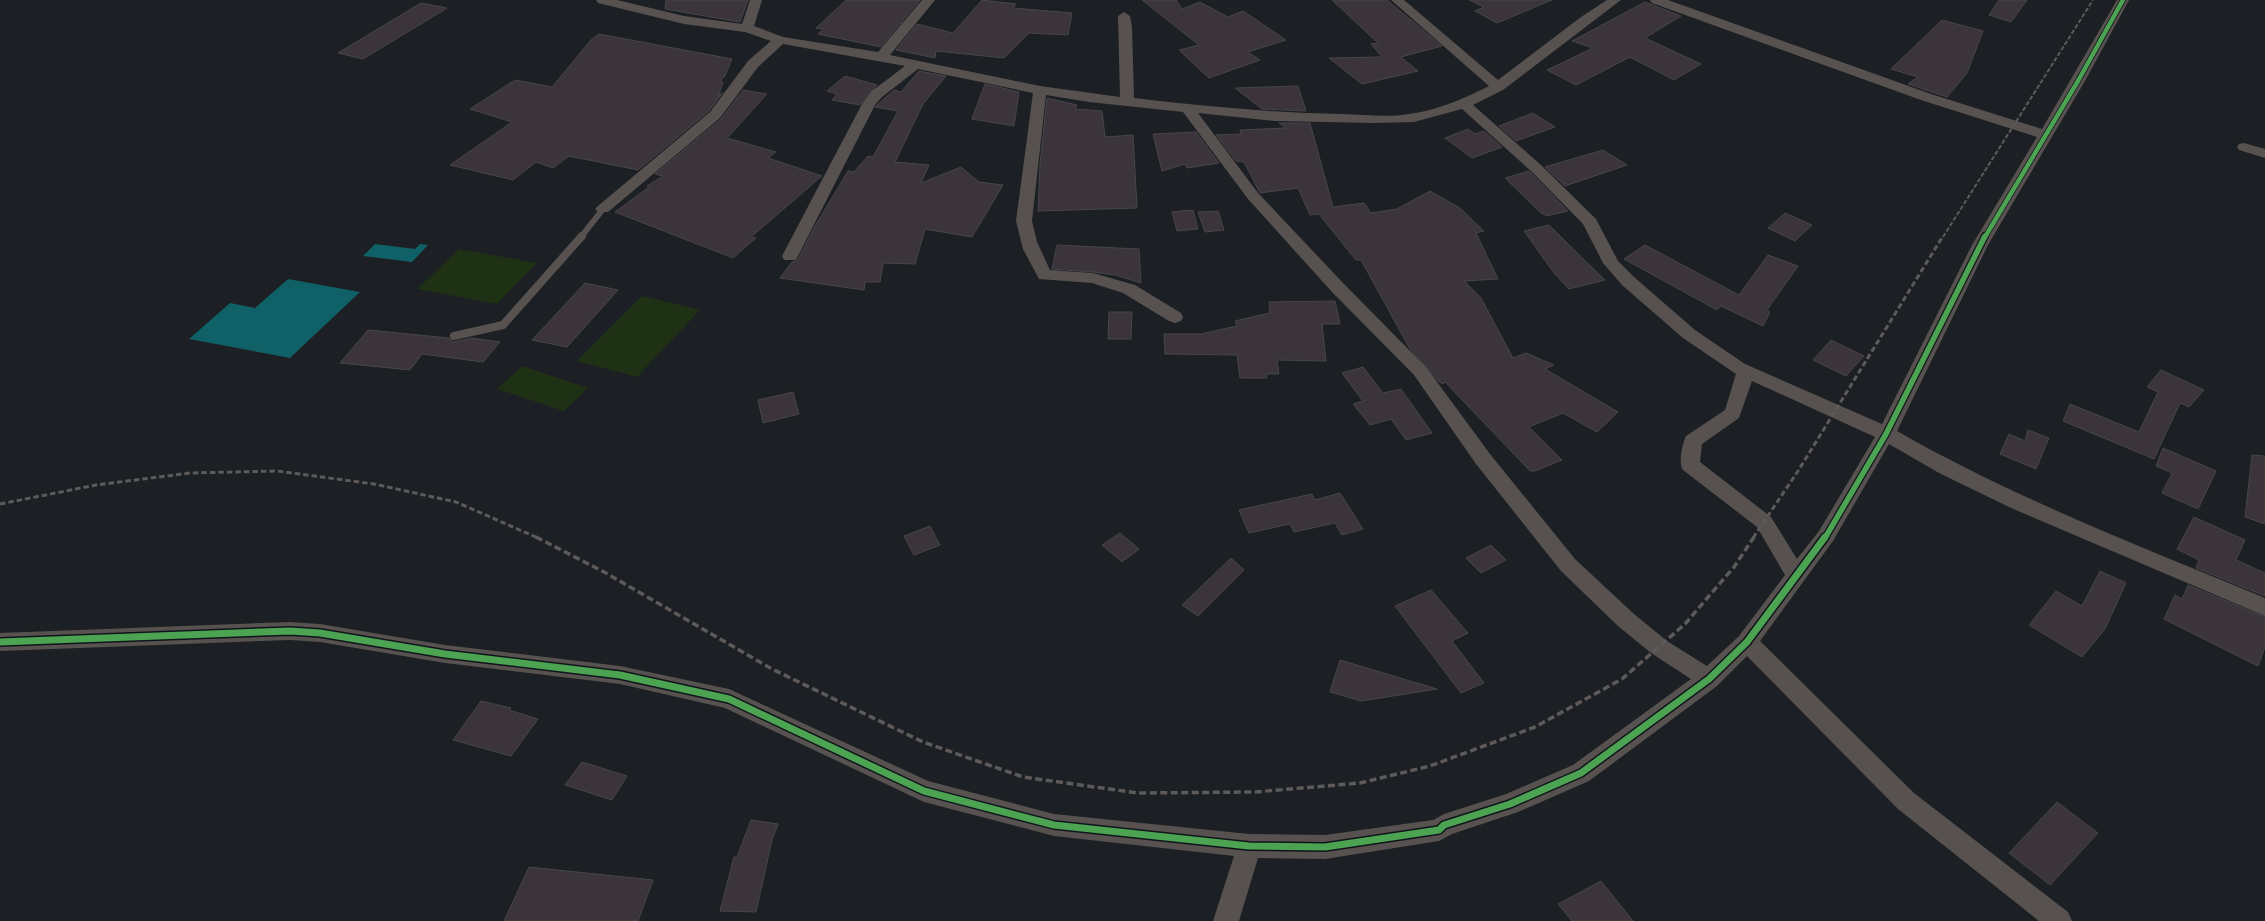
<svg xmlns="http://www.w3.org/2000/svg" width="2265" height="921" viewBox="0 0 2265 921" font-family="Cabin,sans-serif">
<style>
.green{fill:#1e3115}
.water{fill:#106067}
.building{fill:#3b343b;stroke:#474649}
.lines{fill:none;stroke-linecap:round;stroke-linejoin:round}
.lane-far1{stroke:#57524f;stroke-width:6}
.lane{stroke:#57524f;stroke-width:8}
.street{fill:#57524f;fill-rule:evenodd}
.rail-far2{stroke:#5d5a59;stroke-width:2;stroke-dasharray:4.5 2;stroke-linecap:butt}
.rail-far1{stroke:#5d5a59;stroke-width:3;stroke-dasharray:5.5 3;stroke-linecap:butt}
.rail{stroke:#5d5a59;stroke-width:3.5;stroke-dasharray:7 3.5;stroke-linecap:butt}
.cycleway-far2-casing{stroke:#10151c;stroke-width:6}
.cycleway-far1-casing{stroke:#10151c;stroke-width:8}
.cycleway-casing{stroke:#10151c;stroke-width:10}
.cycleway-far2{stroke:#4ca352;stroke-width:4.5}
.cycleway-far1{stroke:#4ca352;stroke-width:5.5}
.cycleway{stroke:#4ca352;stroke-width:7}
</style>
<rect width="100%" height="100%" fill="#1c1f23"/>
<path class="green" d="M459,249L537,263L497,304L417,289Z
M642,296L700,310L637,377L577,361Z
M522,366L588,388L564,411L497,389Z"/>
<path class="water" d="M375,244L415,249L420,244L428,245L412,262L363,256Z
M288,279L360,292L290,358L189,339L230,303L255,308Z"/>
<path class="building" d="M666,0H748L740,22L665,9Z
M846,0H920L881,47L818,34L824,29L816,28Z
M982,0L1016,4L1013,8L1072,13L1068,35L1029,33L1004,58L936,51L935,58L896,50L917,24L953,33Z
M1142,0H1176L1182,9L1200,2L1228,17L1243,11L1286,40L1248,52L1260,60L1209,78L1179,50L1199,45Z
M1332,0H1387L1442,46L1401,57L1418,71L1362,84L1329,58L1382,57L1371,44L1378,43Z
M1469,0H1552L1497,23L1475,11L1484,7Z
M1999,0H2027L2011,22L1989,15Z
M1645,2L1681,16L1645,38L1701,64L1674,80L1630,57L1576,85L1547,70L1593,48L1572,41Z
M421,3L447,8L363,59L338,53Z
M1942,20L1983,31L1967,73L1947,97L1908,84L1918,77L1891,69Z
M599,34L732,59L725,76L720,81L723,82L718,97L723,92L709,111L638,170L569,156L553,168L536,162L513,180L450,165L512,122L470,109L515,80L552,87L591,40Z
M919,71L946,76L923,104L895,162L929,165L921,183L961,167L979,182L1003,185L972,237L925,229L915,264L883,263L880,282H865L864,290L780,278L792,262L797,261L814,228L848,171L854,172L868,156L873,157L898,111L875,107L876,106L894,90L901,92Z
M845,76L877,85L860,105L832,100L837,94L827,91Z
M985,84L1019,92L1014,126L972,119Z
M1298,86L1306,111L1262,109L1235,88Z
M743,90L767,94L727,138L776,152L768,158L822,176L751,237L756,238L733,258L615,212L649,187L647,186L663,176L655,174L721,119Z
M1047,98L1077,105L1075,109L1102,111L1105,137L1133,135L1137,208L1038,211L1040,164Z
M1533,113L1555,127L1516,141L1499,126Z
M1279,123H1310L1333,207L1364,203L1371,213L1397,209L1430,191L1460,208L1484,231L1476,233L1498,279L1464,281L1481,298L1513,358L1526,353L1554,365L1545,369L1618,412L1597,432L1563,413L1529,427L1562,460L1535,471H1530L1445,382L1443,384L1438,381L1410,349L1361,260H1356L1319,214L1310,215L1298,188L1260,193L1244,162L1236,161L1216,135L1241,134L1240,130L1286,128Z
M1468,129L1475,134L1484,131L1502,147L1472,158L1445,138Z
M1196,132L1219,163L1187,168L1185,164L1162,171L1153,134Z
M1603,150L1627,165L1565,186L1545,167Z
M1529,171L1531,173L1568,211L1546,216L1540,212L1505,178Z
M1193,210L1198,229L1177,231L1172,212Z
M1218,211L1224,230L1205,232L1198,212Z
M1785,213L1812,225L1795,241L1768,228Z
M1549,225L1567,243L1605,280L1569,289L1554,273L1524,231Z
M1057,245L1139,249L1141,283L1115,275L1093,272L1052,269Z
M1645,245L1739,295L1768,255L1798,266L1767,310L1770,312L1763,326L1721,306L1717,310L1624,259Z
M585,283L618,290L567,347L532,340Z
M1335,301L1340,324H1322L1326,361L1277,360L1279,374H1266L1267,378H1240L1237,355L1165,354L1164,334H1201L1237,326L1235,321L1270,313L1269,302Z
M1109,312H1132L1131,339H1108Z
M368,330L449,338L453,342L472,338L500,342L483,362L422,354L410,370L340,363Z
M1831,340L1864,356L1846,376L1813,360Z
M1363,367L1383,393L1401,389L1432,433L1406,440L1391,419L1370,425L1353,404L1363,401L1342,373Z
M2161,370L2204,390L2189,407L2180,403L2154,459L2063,421L2070,404L2139,432L2158,392L2147,387Z
M793,392L799,414L763,423L758,400Z
M2028,430L2049,438L2036,469L2000,454L2009,434L2025,441Z
M2163,448L2216,471L2198,509L2162,493L2172,473L2156,466Z
M2252,455L2265,456V524L2245,517Z
M1340,493L1363,529L1342,535L1335,523L1294,532L1290,524L1249,533L1239,510L1312,494L1315,500Z
M2194,517L2245,540L2236,560L2265,573V596L2196,568L2199,560L2177,549Z
M930,526L940,545L914,555L904,536Z
M1120,533L1139,549L1122,562L1102,545Z
M1491,545L1506,560L1481,573L1466,558Z
M1231,558L1244,570L1198,616L1182,605Z
M2100,571L2126,583L2105,629L2082,657L2029,625L2056,591L2082,606Z
M2188,585L2265,617V647L2258,666L2164,619L2175,595L2182,599Z
M1431,590L1468,633L1452,641L1484,683L1461,693L1395,606Z
M1340,660L1437,689L1361,701L1330,692Z
M481,701L511,708L509,710L538,719L511,756L453,740Z
M582,762L627,776L612,800L565,785Z
M2057,802L2098,833L2050,885L2009,853Z
M751,820L778,824L772,840L756,912L720,911L734,857H737Z
M529,867L653,880L638,921H504Z
M1601,881L1633,921H1572L1558,904Z"/>
<g class="lines">
<path class="lane-far1" d="M581,237L603,209"/>
<path class="lane" d="M454,336L503,325L582,236"/>
<path class="street" d="M596,0H617L684,16L742,24L750,0H762L754,26L783,37L878,52L922,0H935L890,55L1040,86L1120,97L1118,16L1124,12L1130,16L1132,27L1134,98C1204,106 1272,113 1342,114C1366,115 1392,118 1415,113C1441,109 1465,98 1489,86L1391,0H1404L1498,80L1581,17L1607,0H1621L1503,90L1473,105L1542,166L1596,219L1618,261L1634,277L1695,330L1745,364L1882,424L1972,245L2037,137L1921,100L1652,3L1650,0H1668L1931,94L2042,129L2117,0H2129L2085,81L1988,245L1897,431C2014,498 2140,546 2265,598V616L2011,508L1939,473L1889,444L1833,541L1760,641L1914,793L2068,912L2072,921H2039L1898,809L1747,656L1717,686L1589,781L1518,812L1452,834L1439,841L1325,859L1258,858L1239,921H1213L1234,856L1054,836L924,802L725,708L620,684L445,663L320,642L290,640L0,651V633L290,622L320,624L445,645L620,666L729,689L928,781L1054,814L1249,834L1325,835L1433,820L1444,814L1506,794L1573,765L1691,679L1651,653L1618,626L1561,571L1476,464L1414,375L1332,292L1248,199L1183,112L1089,102L1046,95L1032,221L1037,242L1050,270L1093,273L1135,285L1181,313L1183,317L1181,321L1175,323L1169,321L1123,293L1092,283L1039,279L1023,249L1016,221L1033,93L918,69L882,97L875,105L798,256L796,260H784L782,256L862,104L872,91L905,66L783,44L758,67L720,118L608,212H598L595,209L598,206L710,112L748,61L771,41L745,32L684,24L598,3ZM1462,109L1532,172L1583,224L1603,263L1622,285L1683,338L1736,374L1725,410L1686,436C1682,445 1678,462 1683,470L1757,527L1785,575L1739,636L1707,666L1667,641L1634,614L1575,559L1490,454L1426,367L1344,284L1258,193L1198,113L1275,121L1375,123L1414,122ZM1752,381L1875,437L1819,531L1797,559L1771,517L1700,462L1702,444L1739,418Z
M2244,143L2265,149V158L2239,150L2237,147L2239,144Z"/>
<path class="rail-far2" d="M1943,237L2093,0"/>
<path class="rail-far1" d="M0,504L96,485L190,473L277,471L374,484L456,502L538,538
M1753,538L1798,471L1943,236"/>
<path class="rail" d="M536,537L606,573L772,669L923,742L1023,777L1138,793L1255,792L1360,783L1430,766L1535,727L1622,679L1685,624L1734,567L1754,537"/>
<g class="cycleway-far2-casing">
<path id="cycleway-far2" d="M1985,237L2078,81L2123,0"/>
</g>
<g class="cycleway-far1-casing">
<path id="cycleway-far1" d="M1825,538L1886,434L1985,236"/>
</g>
<g class="cycleway-casing">
<path id="cycleway" d="M0,642L290,631L320,633L445,654L620,675L729,699L924,791L1054,825L1249,846L1325,847L1439,830L1444,825L1510,804L1581,773L1709,679L1747,642L1825,537"/>
</g>
<use href="#cycleway-far2" class="cycleway-far2"/>
<use href="#cycleway-far1" class="cycleway-far1"/>
<use href="#cycleway" class="cycleway"/>
</g>
</svg>
